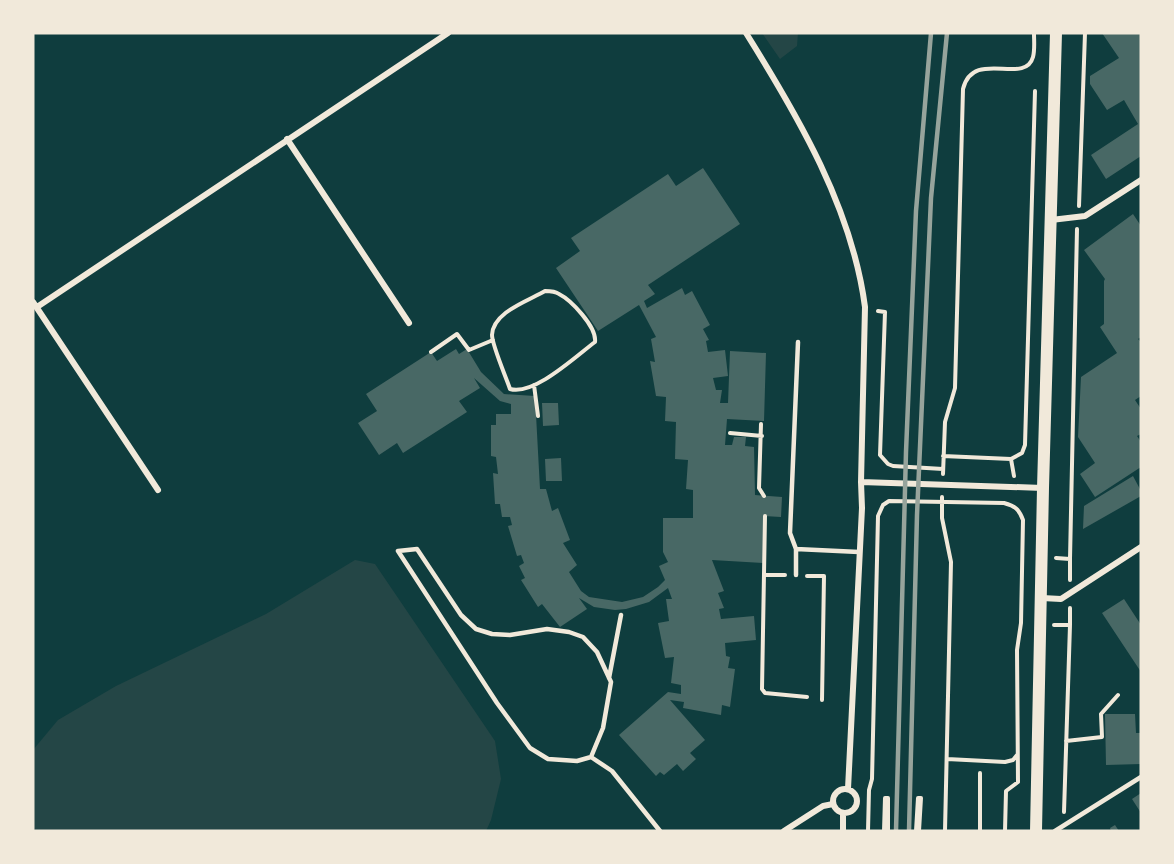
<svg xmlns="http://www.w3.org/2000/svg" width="1174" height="864" viewBox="0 0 1174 864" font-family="'IBM Plex Sans',sans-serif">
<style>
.green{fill:#244646}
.building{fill:#486865}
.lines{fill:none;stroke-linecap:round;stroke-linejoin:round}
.path{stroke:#f1e9da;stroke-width:4}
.service{stroke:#f1e9da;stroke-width:4.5}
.minor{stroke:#f1e9da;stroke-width:6}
.secondary{stroke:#f1e9da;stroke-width:12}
.rail{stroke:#97a49c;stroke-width:4.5}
</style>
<rect width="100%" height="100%" fill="#0f3d3e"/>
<path class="green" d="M762,33H798L797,46L780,59Z
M355,560L375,564L495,741L501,779L491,820L486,831H36L33,827V750L58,720L116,686L266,614Z"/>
<path class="building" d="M1102,33H1141V156L1106,179L1091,155L1138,124L1124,100L1107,110L1090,84V76L1119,58Z
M703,168L740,224L648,285L655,294L644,301L647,308L682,288L685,295L692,291L710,325L703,329L709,340L706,341L708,352L725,350L728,376L713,378L716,390H722L720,403H728L730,351L766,353L764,421L727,419L725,445H732L734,437H746L745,446L754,447L755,495L782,497L781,517L764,516L763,563L712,560L724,591L718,593L724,608L719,609L721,619L754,616L756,640L725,643L726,656L730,657L728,668L735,669L730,707L722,705L721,715L683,708L684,702L670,700L705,740L690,753L696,759L683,771L677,764L664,775L660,772L656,776L619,735L668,692L681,694V685L671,683L674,657L665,658L658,623L669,621L666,599H672L668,588L649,602L626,609L615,610L594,607L579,598L587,609L560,627L542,604L538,607L521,580L525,578L519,566L524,563L521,555L517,556L508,526L512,525L510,517H502L500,504H495L493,473L498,474L496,457L491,456V425H496V414H511V404L500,401L474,378L480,388L459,401L467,412L403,453L397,443L379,455L358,423L377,411L366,394L431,352L437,361L456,349L459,354L467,349L481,372L504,394L535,396L540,489H546L552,511L558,508L570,540L563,543L577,565L569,572L581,591L589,597L622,602L643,597L658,587L665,580L659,566L668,562L663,552V518H693V490L686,489L688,460L675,459L676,422L665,421L666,397L656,396L650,361L655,362L651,339L656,337L639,305L598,331L556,268L580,251L571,238L668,174L676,186Z
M1133,214L1141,226V337L1138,339L1141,342V396L1135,400L1141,409V434L1137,436L1141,442V467L1095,497L1080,474L1095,463L1078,437L1081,377L1117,353L1100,327L1104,324V281L1105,279L1084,250Z
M542,403H558L559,425L543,426Z
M561,458L562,481H546L545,459Z
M1133,476L1141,491V496L1083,529L1084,506Z
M1124,599L1141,625V672L1102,613Z
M1105,714H1135L1136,733H1141V764L1106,765Z
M1141,793V813L1132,799Z
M1115,825L1119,831H1111L1110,828Z"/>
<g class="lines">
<path class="path" d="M1079,206L1085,33
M545,291C549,291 555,291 559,294C571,300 597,327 595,342C576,356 534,396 510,389C506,377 492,345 492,335C493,312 528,301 545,291Z
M878,311L885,312L880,455L888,464L893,466L943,469
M431,352L457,334L469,350L493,340
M534,385L538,416
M761,424L759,488L764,496
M730,433L762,436
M943,456L1011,459L1022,453L1025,445L1035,91
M1011,459L1014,476
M943,474L945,422L955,388L963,89C973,48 1025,86 1033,57C1035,50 1034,41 1034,33
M942,497V518L951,562L945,831
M765,516L762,689L765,693L807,697
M1056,558L1070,559V580
M1070,559L1077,229
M764,575H785
M807,576H824L822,700
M1054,625H1070L1064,812
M1070,625V608
M1066,741L1102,737L1101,714L1118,695
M947,759L1005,762L1013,760L1017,755
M980,773V831
M868,831L869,790L872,779L878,516L883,505L889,501L1004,503C1015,506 1019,509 1023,520L1021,623L1017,650L1018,782L1006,791L1005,831
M884,831L885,798H888V831
M916,831L918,798H921L919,831"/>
<path class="service" d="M798,342L790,533L796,549L859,552
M417,549L461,615L476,629L492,634L510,635L547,629L569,632L583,637L597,652L611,682L603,728L591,757L577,761L548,759L530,748L497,703L398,551Z
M796,575V549
M609,678L621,615
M591,757L612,771L660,831
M1055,831L1141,777"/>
<path class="minor" d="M746,33C798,116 852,208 865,307L861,482L862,508L848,789
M287,139L409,323
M1051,220L1085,216L1141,180
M33,302L158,490
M37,307L448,33
M861,482L1043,488
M1042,598L1061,599L1141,547
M833 801a12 12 0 1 1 24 0a12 12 0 1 1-24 0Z
M843,813V831
M784,831L823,806L833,804"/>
<path class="secondary" d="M1036,831L1043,488L1056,33"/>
<path class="rail" d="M896,831L906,452L916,211L931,33
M909,831L917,515L931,198L947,33"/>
</g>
<rect width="1174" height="864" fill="none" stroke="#f1e9da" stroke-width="69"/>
</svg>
